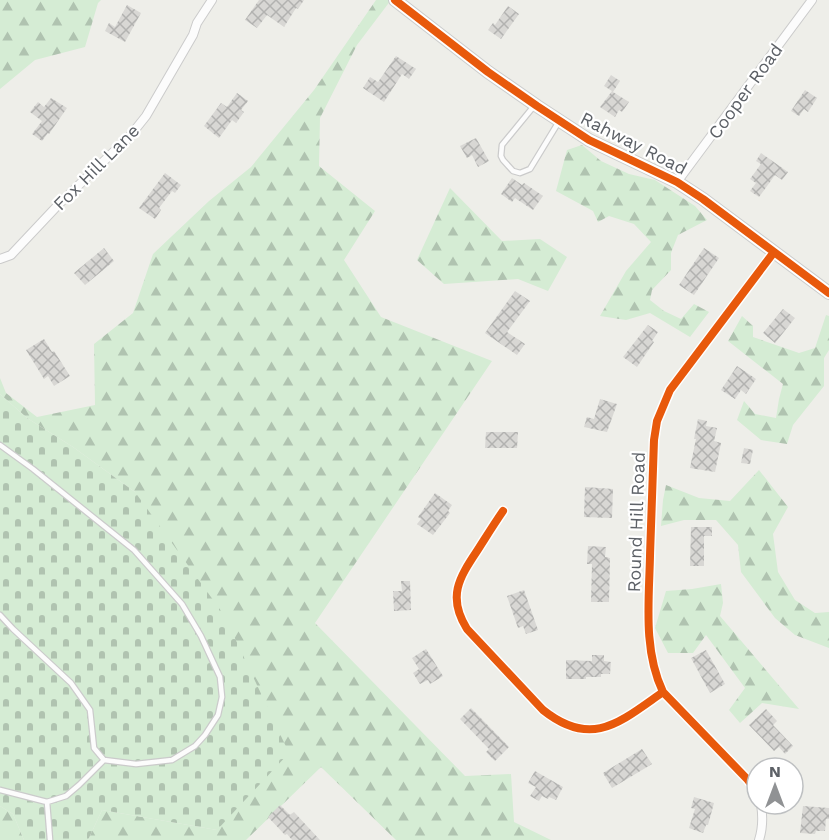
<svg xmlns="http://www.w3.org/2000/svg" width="829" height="840" viewBox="0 0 829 840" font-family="'Work Sans',sans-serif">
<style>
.forest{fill:url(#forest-firs)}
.cemetery{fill:url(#cemetery-stones)}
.building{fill:url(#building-cross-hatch)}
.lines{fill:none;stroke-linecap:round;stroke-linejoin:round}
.lane-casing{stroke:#cbcbcb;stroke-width:7}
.street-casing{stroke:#cbcbcb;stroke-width:10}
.secondary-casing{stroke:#cbcccc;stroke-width:14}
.lane{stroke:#fcfcfc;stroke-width:4.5}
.street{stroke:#fcfcfc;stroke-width:8}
.secondary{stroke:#fcfcfc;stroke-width:12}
.cycleway-casing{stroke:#fff;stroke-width:11}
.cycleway{stroke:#e8590c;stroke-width:8}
.labels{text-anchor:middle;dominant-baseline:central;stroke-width:4.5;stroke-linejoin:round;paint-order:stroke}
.street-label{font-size:18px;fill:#5d6167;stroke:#fff}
</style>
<defs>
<pattern id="forest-firs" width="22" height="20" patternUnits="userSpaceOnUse" patternTransform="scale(1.5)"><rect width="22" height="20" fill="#d5ecd4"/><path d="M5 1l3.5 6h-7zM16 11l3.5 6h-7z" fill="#b0c3b0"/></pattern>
<pattern id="cemetery-stones" width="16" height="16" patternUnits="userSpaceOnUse" patternTransform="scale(1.5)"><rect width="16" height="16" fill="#d5ecd4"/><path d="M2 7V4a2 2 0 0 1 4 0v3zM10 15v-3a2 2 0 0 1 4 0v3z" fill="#b0c3b0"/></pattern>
<pattern id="building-cross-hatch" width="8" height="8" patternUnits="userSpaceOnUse" patternTransform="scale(1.5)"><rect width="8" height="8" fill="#d8d7d4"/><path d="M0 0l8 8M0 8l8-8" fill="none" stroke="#b2b2b0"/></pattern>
</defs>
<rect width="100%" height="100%" fill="#eeeee9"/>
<path class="forest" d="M0,0H101L98,3L85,47L35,60L0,89Z
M376,0H391L357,45L320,118L319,166L375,211L344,260L381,317L492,361L315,623L465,776L511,774L514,822L551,840H396L321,767L246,840H88L102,810L217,830L135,492L73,447L27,418L0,394V378L6,393L37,417L95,405L94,344L133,313L153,254L209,201L251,167L314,90Z
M582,145L601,161L629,174L655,180L695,206L707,220L678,235L671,253V270L652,290L650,300L664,311L681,319L694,304L709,312L690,337L650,313L626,320L600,316L626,271L651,242L634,224L609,216L598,222L593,211L556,191L567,150Z
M450,188L502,241L540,239L567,257L548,291L518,279L444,284L417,260Z
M826,315L829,316V350L824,358V386L793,425L787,444L761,440L737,420L744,401L755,414L776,418L779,399L783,384L728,341L742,316L753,326V337L799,353L815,348Z
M759,470L788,507L773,534L778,572L795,600L815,613L829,612V648L795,635L775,618L741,572L738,545L716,520H684L661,526L663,500L666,485L699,498L730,501Z
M721,584L723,603L720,616L799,709L762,703L740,723L729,710L745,688L706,635L693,653H668L655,628L666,591L692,589Z
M0,806L13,814L24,840H0Z"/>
<path class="cemetery" d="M0,394L27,418L73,447L135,492L224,615L289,753L217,830L102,810L88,840H24L13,814L0,806Z"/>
<path class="building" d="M259,0H304L298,9L296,8L284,27L267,15L257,28L245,20Z
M127,5L141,13L125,42L105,31L109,23L115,27Z
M508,6L519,14L501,39L488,30L493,23L495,25Z
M396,56L416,69L409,79L402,74L384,102L363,88L370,77L378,82Z
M611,75L620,81L613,92L629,102L622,112L619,110L615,117L600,107L612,91L604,86Z
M805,90L817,98L808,112L804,109L799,116L791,111Z
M237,93L248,101L241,110L244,112L236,123L232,120L219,138L204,126L221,103L227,107Z
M51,98L67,108L49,134L48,133L42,141L32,134L42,121L30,112L38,102L44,107Z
M476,138L489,161L478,167L472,155L467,158L460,146Z
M761,153L788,172L782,180L775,175L759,197L750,191L756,183L750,179L761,164L756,161Z
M165,173L181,185L175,193L172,191L159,208L161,210L155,219L139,208Z
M512,178L522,185L524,183L543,196L533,210L515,198L512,202L501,194Z
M104,248L114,261L85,285L74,273Z
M704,248L719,258L694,295L679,285Z
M515,291L530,301L507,332L525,344L517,355L485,333Z
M783,309L795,318L775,343L763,333Z
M648,325L658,332L652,341L654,342L637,367L623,357Z
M44,339L52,352L54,351L70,376L54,386L48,376L44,379L26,350Z
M737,366L756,379L746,394L741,390L735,399L721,390Z
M600,399L617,404L607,432L584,427L587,417L594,419Z
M698,419L707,421L706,426L717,428L714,441L721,443L715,472L690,468L696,439H694Z
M486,432H518L517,448H485Z
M744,448L753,450L750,464L741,463Z
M585,487L613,489L612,518L584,517Z
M435,493L452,505L448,511L450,513L433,535L417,524L421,519L418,517Z
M691,527H712V536H704V566H690Z
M588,546L606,547L605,557L610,558L609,602H591L592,564H587Z
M401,581H410L411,610L394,611L393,591H402Z
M524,590L538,630L526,634L523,626L518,628L507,596Z
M426,649L443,676L430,684L428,680L420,684L413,673L419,669L412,658Z
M706,650L725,684L710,693L691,658Z
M592,655H604V661L611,662L610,674H601V677H586V679H566V660L592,661Z
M471,708L509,747L495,761L486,752L489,749L460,719Z
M766,709L777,721L773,725L793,746L785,754L779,747L774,751L749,725Z
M642,749L652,764L612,788L603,773Z
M535,771L563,787L556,800L549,797L548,799L542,796L539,801L530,796L536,787L528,783Z
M694,797L714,803L708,825H706L703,833L689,828L695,809L691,808Z
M280,805L290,815L294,812L320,840H292L287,834L285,835L268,817Z
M803,806L829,808V819H826L825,831H816L815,834L800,833Z"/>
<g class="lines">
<g class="lane-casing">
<path id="lane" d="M534,106L502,145L501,156L503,160L513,171L520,173L530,169L558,123
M0,445L33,469L134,550L182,604L201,636L220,677L222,697L218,715L205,735L195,746L172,760L136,764L104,760L94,748L90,710L71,683L13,629L0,615
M0,790L47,802
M50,840L47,802L66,796L79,785L104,760"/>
</g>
<g class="street-casing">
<path id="street" d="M677,182L812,0
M0,259L11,255L59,204L130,136L146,116L193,35L197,23L212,0
M503,511C494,524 486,537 477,551C459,578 447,597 467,629L543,710C592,749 620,722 663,692
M757,792L748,780L663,692C643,650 649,601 650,556C651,517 653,478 654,440L657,421L670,390L774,252
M759,840C763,828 763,817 761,804"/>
</g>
<g class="secondary-casing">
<path id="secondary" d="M395,0L488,72L537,106L589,140L677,182L703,199L829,293"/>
</g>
<use href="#lane" class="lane"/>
<use href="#street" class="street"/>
<use href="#secondary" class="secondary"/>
<g class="cycleway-casing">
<path id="cycleway" d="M395,0L488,72L537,106L589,140L677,182L703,199L829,293
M503,511C494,524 486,537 477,551C459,578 447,597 467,629L543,710C592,749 620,722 663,692
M757,792L748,780L663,692C643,650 649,601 650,556C651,517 653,478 654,440L657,421L670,390L774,252"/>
</g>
<use href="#cycleway" class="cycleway"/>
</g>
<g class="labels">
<g class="street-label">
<text transform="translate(745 91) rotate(-54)">Cooper Road</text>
<text transform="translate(634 143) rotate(27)">Rahway Road</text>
<text transform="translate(96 167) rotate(-45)">Fox Hill Lane</text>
<text transform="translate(636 522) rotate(-88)">Round Hill Road</text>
</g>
</g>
<g transform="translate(775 786)"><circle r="28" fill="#ffffff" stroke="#bec0c2" stroke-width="1.5"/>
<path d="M0-4.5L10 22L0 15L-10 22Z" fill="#909294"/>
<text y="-9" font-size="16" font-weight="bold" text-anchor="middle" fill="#5d6167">N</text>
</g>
</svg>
